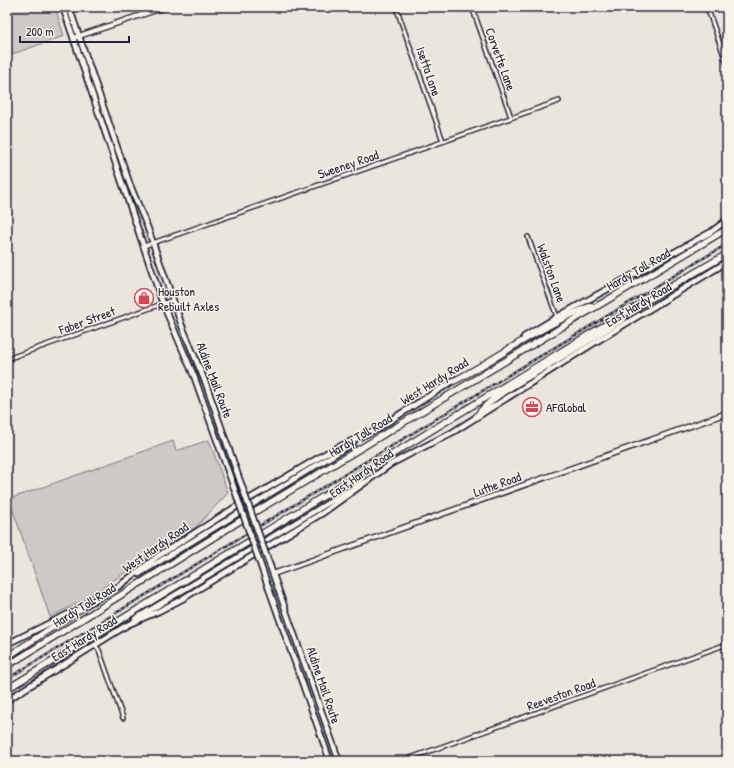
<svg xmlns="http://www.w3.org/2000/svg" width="734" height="768" viewBox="0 0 734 768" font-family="'Patrick Hand',sans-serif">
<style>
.green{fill:#cdc9c6;stroke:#787680}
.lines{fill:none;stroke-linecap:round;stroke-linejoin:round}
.minor-casing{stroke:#22223b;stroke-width:6}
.tertiary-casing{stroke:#22223b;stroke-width:7}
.secondary-casing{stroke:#22223b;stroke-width:8}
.motorway-casing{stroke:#22223b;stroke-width:8}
.minor{stroke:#f7f3e8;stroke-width:3}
.tertiary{stroke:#f7f3e8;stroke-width:4}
.secondary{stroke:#f7f3e8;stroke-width:4.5}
.motorway{stroke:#f7f3e8;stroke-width:5.5}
.rail-casing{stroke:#22223b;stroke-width:2.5}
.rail{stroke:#f7f3e8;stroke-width:1;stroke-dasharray:3;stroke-linecap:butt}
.secondary-bridge-casing{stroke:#22223b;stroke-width:8;stroke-linecap:butt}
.secondary-bridge{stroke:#f7f3e8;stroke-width:4.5}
.labels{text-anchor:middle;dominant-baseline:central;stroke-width:3;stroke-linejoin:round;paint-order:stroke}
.street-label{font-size:13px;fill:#22223b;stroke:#f7f3e8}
.poi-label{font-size:13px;fill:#22223b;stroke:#f7f3e8;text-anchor:start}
</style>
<rect width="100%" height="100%" fill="#eae6de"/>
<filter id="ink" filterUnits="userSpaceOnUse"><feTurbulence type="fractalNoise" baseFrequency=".025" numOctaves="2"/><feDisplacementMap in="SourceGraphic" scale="8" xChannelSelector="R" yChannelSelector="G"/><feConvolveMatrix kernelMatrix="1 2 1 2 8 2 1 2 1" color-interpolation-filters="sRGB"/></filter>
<g filter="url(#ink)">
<path class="green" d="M7,7H55L64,36L7,56Z
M209,440L228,493L196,527L162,548L84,600L50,617L9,499L173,441L176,451Z"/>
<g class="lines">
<g class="minor-casing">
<path id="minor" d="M396,7L443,141
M472,7L511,117
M707,7L727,64
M528,237L557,317
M144,246L559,101
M7,359L173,300
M95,645L99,650L123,718
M402,761L727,644"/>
</g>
<g class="tertiary-casing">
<path id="tertiary" d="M73,38L165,7
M273,574L727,413"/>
</g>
<g class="secondary-casing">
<path id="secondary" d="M63,7L163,304L194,376L233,485
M69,7L130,185L147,226L182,326L206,384L240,481
M524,337L557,317L711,232L727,220
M270,566L339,761
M263,572L330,761
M139,574L353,443
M79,609L119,586L158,556L239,505L330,451L375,430L456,379
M135,619L363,482
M7,644L70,613
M7,700L127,625L159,611L182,599L324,512L391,464L408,455L453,432L597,341L727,262"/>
</g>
<g class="motorway-casing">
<path id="motorway" d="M454,381C500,357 542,325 591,306
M476,417C490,397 519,382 540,370C568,353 596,336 623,319
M7,657L82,608
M7,666L243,519L562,327L727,229
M7,689L593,332L727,254"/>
</g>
<use href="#minor" class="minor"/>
<use href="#tertiary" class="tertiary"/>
<use href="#secondary" class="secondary"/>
<use href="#motorway" class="motorway"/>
<g class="rail-casing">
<path id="rail" d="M7,679L469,399L727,244"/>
</g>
<use href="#rail" class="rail"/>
<g class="secondary-bridge-casing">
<path id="secondary-bridge" d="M240,481L270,566
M233,485L263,572"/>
</g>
<use href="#secondary-bridge" class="secondary-bridge"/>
</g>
</g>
<defs>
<g id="shop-ring" transform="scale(1)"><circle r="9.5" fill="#f7f3e8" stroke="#d1495b" stroke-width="1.5"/><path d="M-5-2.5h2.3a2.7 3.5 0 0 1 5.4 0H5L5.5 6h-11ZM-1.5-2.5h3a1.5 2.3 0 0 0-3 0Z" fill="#d1495b"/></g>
<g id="office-ring" transform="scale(1)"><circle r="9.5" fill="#f7f3e8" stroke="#d1495b" stroke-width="1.5"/><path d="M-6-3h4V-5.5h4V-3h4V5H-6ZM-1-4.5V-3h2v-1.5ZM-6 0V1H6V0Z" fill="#d1495b"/></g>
</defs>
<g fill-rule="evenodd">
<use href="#shop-ring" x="144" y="298"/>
<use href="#office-ring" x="532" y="407"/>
</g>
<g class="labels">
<g class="street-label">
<text transform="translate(501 59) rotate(70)">Corvette Lane</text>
<text transform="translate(429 71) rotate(71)">Isetta Lane</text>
<text transform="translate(348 164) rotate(-19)">Sweeney Road</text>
<text transform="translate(638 269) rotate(-30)">Hardy Toll Road</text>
<text transform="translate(552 273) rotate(70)">Walston Lane</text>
<text transform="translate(638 304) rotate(-31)">East Hardy Road</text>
<text transform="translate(87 320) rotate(-20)">Faber Street</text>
<text transform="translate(215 380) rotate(69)">Aldine Mail Route</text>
<text transform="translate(434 381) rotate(-32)">West Hardy Road</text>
<text transform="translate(360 435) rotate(-31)">Hardy Toll Road</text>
<text transform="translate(361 473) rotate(-35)">East Hardy Road</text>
<text transform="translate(497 484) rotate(-20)">Luthe Road</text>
<text transform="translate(155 547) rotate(-35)">West Hardy Road</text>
<text transform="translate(84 605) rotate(-32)">Hardy Toll Road</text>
<text transform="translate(84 638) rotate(-32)">East Hardy Road</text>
<text transform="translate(324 685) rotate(71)">Aldine Mail Route</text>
<text transform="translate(561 694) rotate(-20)">Reeveston Road</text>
</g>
<g class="poi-label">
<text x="158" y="291">Houston<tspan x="158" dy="15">Rebuilt Axles</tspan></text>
<text x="546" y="407">AFGlobal</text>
</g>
</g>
<rect width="734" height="768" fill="none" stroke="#f7f3e8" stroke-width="24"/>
<rect x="12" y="12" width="710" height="744" fill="none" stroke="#22223b" stroke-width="1.5" filter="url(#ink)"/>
<path d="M20 36v6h109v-6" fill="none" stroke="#22223b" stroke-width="2"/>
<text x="26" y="36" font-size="12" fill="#22223b" stroke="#f7f3e8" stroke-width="3" paint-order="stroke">200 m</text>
</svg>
